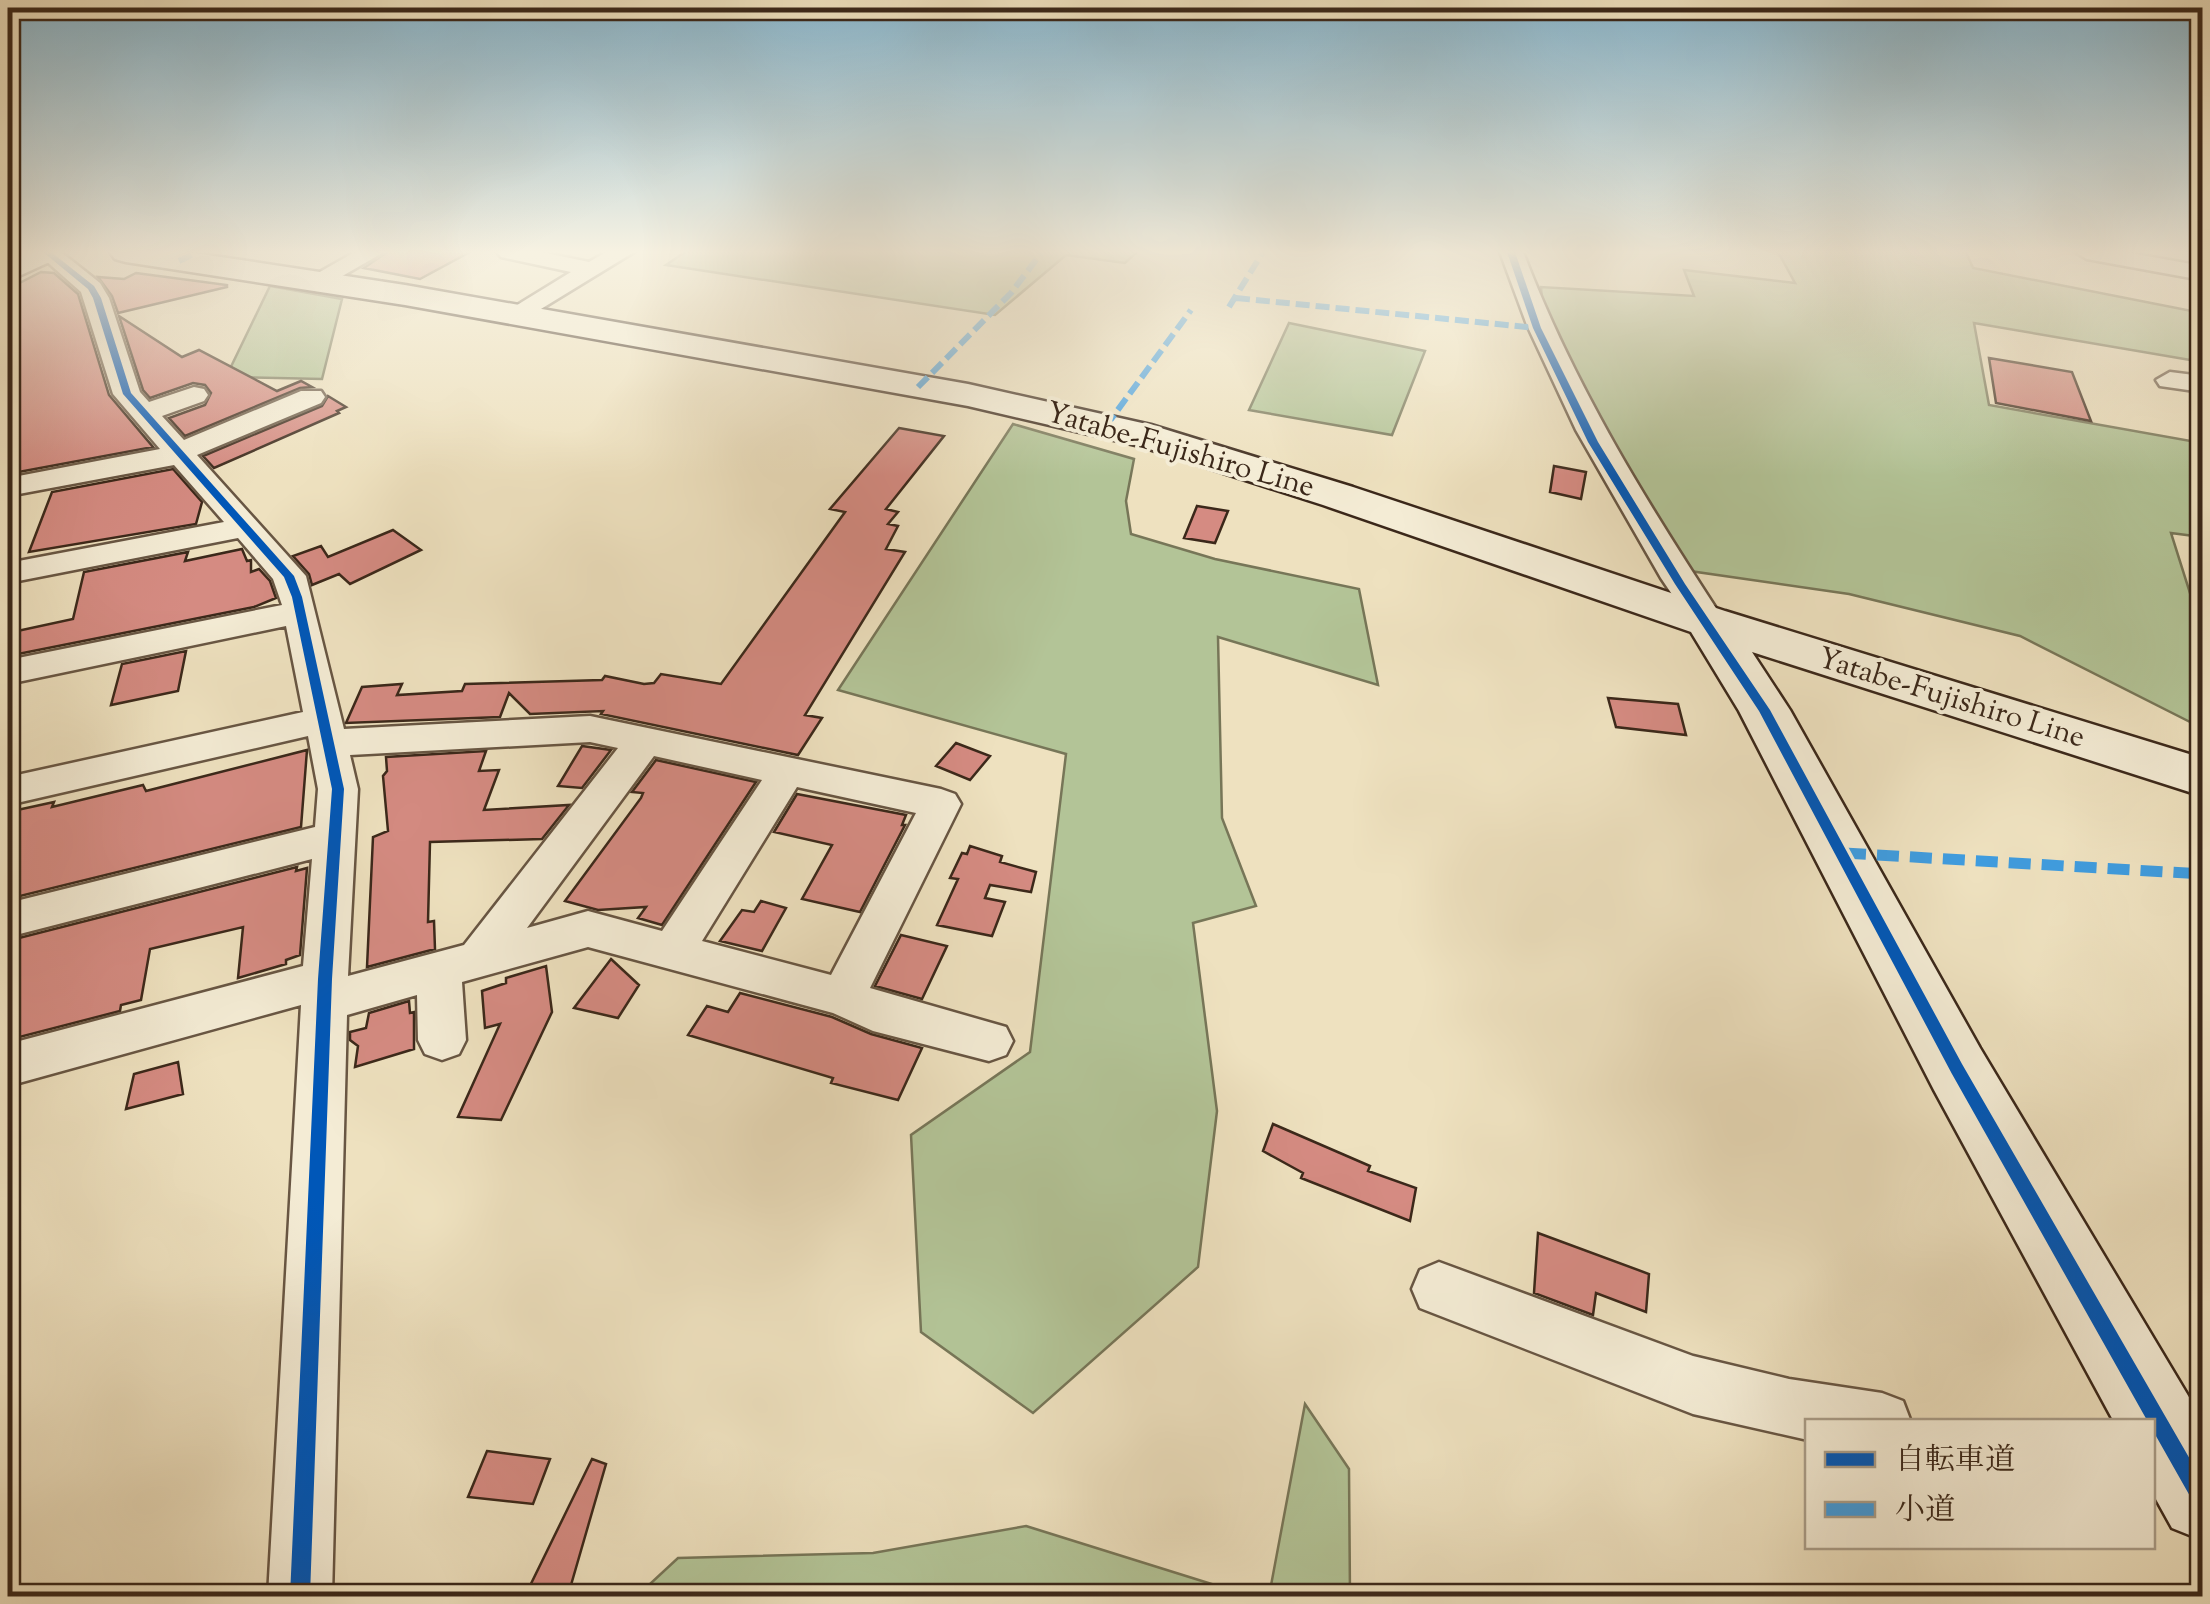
<svg xmlns="http://www.w3.org/2000/svg" width="2210" height="1604" viewBox="0 0 2210 1604" font-family="'Sorts Mill Goudy','Noto Serif JP',serif">
<style>
.green{fill:#b3c497;stroke:#777658;stroke-width:2.5}
.building{fill:#d58b82;stroke:#3b281a;stroke-width:2.5}
.lines{fill:none;stroke-linecap:round;stroke-linejoin:round}
.street-casing{stroke:#685643;stroke-width:5}
.secondary-casing{stroke:#3b281a;stroke-width:5}
.street{fill:#f4ecd5;fill-rule:evenodd}
.secondary{fill:#f4ecd5;fill-rule:evenodd}
.quiet-far1{stroke:#3f9cdf;stroke-width:6;stroke-dasharray:14 6;stroke-linecap:butt}
.quiet{stroke:#3f9cdf;stroke-width:11;stroke-dasharray:22 11;stroke-linecap:butt}
.cycleway-casing{stroke:#f4ecd5;stroke-width:7}
.cycleway{fill:#0057b8;fill-rule:evenodd}
.labels{text-anchor:middle;dominant-baseline:central;stroke-width:8;stroke-linejoin:round;paint-order:stroke}
.far-street-label{font-size:30px;fill:#3b281a;stroke:#f4ecd5}
</style>
<rect width="100%" height="100%" fill="#eee1bf"/>
<filter id="stains"><feTurbulence type="fractalNoise" baseFrequency=".002" numOctaves="4"/><feColorMatrix values="0 0 0 0 .2 0 0 0 0 .09 0 0 0 0 .02 0 0 0 .5 -.17"/></filter>
<radialGradient id="worn" r=".72"><stop offset=".6" stop-color="#630" stop-opacity="0"/><stop offset="1" stop-color="#630" stop-opacity=".3"/></radialGradient>
<path class="green" d="M685,252H1137L1125,263L1066,255L995,315L666,265Z
M1778,252H1966L1973,268L2202,313V362L1974,323L1989,405L2202,443V537L2171,533L2202,631V728L2020,636L1849,594L1690,571L1583,397L1544,326L1541,287L1694,296L1684,270L1795,283Z
M270,286L342,299L322,379L226,377Z
M1289,323L1425,351L1392,435L1249,410Z
M1013,424L1134,459L1126,501L1131,534L1215,559L1359,589L1378,685L1218,637L1222,818L1256,906L1193,923L1217,1111L1198,1267L1033,1413L921,1332L911,1135L1030,1052L1066,754L838,690Z
M1305,1404L1349,1469L1350,1596H1269Z
M1026,1526L1250,1596H637L678,1558L873,1553Z"/>
<path class="building" d="M387,252H470L420,279L364,268Z
M41,272L54,273L78,294L109,395L153,447L8,474V289Z
M136,273L227,285V287L118,313L112,296L98,277L124,279Z
M119,316L182,357L199,350L277,391L301,381L312,387L300,388L185,436L169,418L205,405L211,393L205,385L193,383L150,398L143,390Z
M1989,358L2072,372L2091,421L1996,403Z
M328,396L346,407L337,411L339,413L214,468L203,456L322,406Z
M899,428L944,436L886,509L898,512L888,524L898,526L886,549L905,552L805,715L822,718L798,755L601,714L603,711L530,714L509,693L500,717L346,723L362,687L402,684L397,695L462,691L465,684L602,680L605,676L644,684L654,683L661,674L721,684L845,512L830,509Z
M1554,466L1586,472L1581,499L1550,492Z
M173,469L202,502L196,524L29,552L52,492Z
M1197,506L1228,511L1215,543L1184,538Z
M393,530L421,550L350,584L339,574L312,585L309,574L293,556L321,546L328,557Z
M242,549L247,561L251,560V572L259,569L270,581L276,598L254,607L8,656V633L73,619L84,572L188,552L185,561Z
M186,651L178,691L111,705L122,664Z
M1608,698L1678,704L1686,735L1616,727Z
M956,743L990,756L970,780L936,766Z
M582,746L611,750L582,788L558,786Z
M307,750L301,827L8,899V812L54,802L52,807L143,785L146,791Z
M486,751L479,771L499,770L484,810L569,805L542,839L430,842L428,922L434,921L435,949L367,967L373,837L388,831L383,776L387,771L386,757Z
M656,760L756,782L662,925L638,918L646,907L598,910L565,901L641,798L643,793L632,792Z
M797,794L906,815L902,825H905L860,912L802,899L832,845L774,832Z
M970,846L1002,856L1000,862L1036,872L1031,892L990,885L985,898L1005,902L992,936L937,925L958,879L950,878L962,853L967,854Z
M297,867L296,871L307,868L300,955L286,960V964L238,978L243,927L150,949L141,1000L121,1005L120,1011L8,1040V992L14,967H9L15,939Z
M761,901L786,908L762,951L720,941L742,910L754,912Z
M901,935L947,946L922,999L875,986Z
M611,959L639,985L618,1018L574,1008Z
M546,966L552,1012L501,1120L458,1117L500,1024L485,1028L482,991L506,983V978Z
M740,993L832,1017L871,1034L922,1048L898,1100L831,1083L833,1078L688,1035L707,1006L728,1012Z
M409,1001L410,1013L414,1012V1049L355,1067L358,1046L350,1040V1032L366,1028L369,1013Z
M178,1062L183,1094L126,1109L134,1074Z
M1273,1124L1370,1166L1368,1171L1416,1188L1410,1221L1301,1178L1303,1173L1263,1151Z
M1538,1233L1649,1274L1646,1312L1596,1293L1593,1315L1534,1293Z
M487,1451L550,1459L533,1504L468,1497Z
M592,1459L606,1464L571,1585L559,1588L557,1596H525Z"/>
<g class="lines">
<g class="street-casing">
<path id="street" d="M36,252H61L100,283L109,298L140,392L149,402L194,387L204,389L208,395L204,401L162,416L184,440L301,391H321L325,397L321,403L197,455L306,576L344,729L590,716L941,789L955,794L961,804L870,988L1006,1027L1013,1041L1006,1055L989,1061L873,1031L833,1013L588,947L462,982L466,1040L459,1054L442,1060L425,1054L418,1040L417,995L347,1015L332,1596H268L301,1005L8,1086V1044L303,966L312,859L8,937V903L315,827L318,789L308,736L8,805V777L303,712L286,626L8,684V660L282,605L273,579L238,538L8,583V563L224,522L174,465L8,496V478L160,449L113,394L81,292ZM590,742L618,748L464,945L348,976L358,789L350,755ZM654,756L762,780L662,931L588,911L527,928ZM797,787L916,813L831,975L702,941Z
M355,252H384L325,286H307L304,281Z
M497,252H541L589,262L606,252H634L518,323L509,320L505,315L509,310L571,272L501,257Z
M1500,252H1523C1574,386 1647,503 1725,622L1720,630L1708,633L1696,630L1661,578L1576,430L1527,325Z
M2075,252H2125L2202,266V280L2087,259Z
M2170,372L2202,376V392L2160,386L2156,380Z
M1439,1262L1693,1356L1789,1379L1882,1393L1903,1401L1911,1422H1808V1440L1693,1414L1420,1308L1412,1289L1420,1270Z"/>
</g>
<g class="secondary-casing">
<path id="secondary" d="M21,252H61L56,259L8,281V258Z
M110,252H188L405,285L968,384L1151,425L1353,487L1725,611L2202,758V796L1752,652L1790,710L1980,1048L2202,1419V1540L2172,1528L2152,1492V1422H2114L1934,1090L1739,711L1691,632L1323,505L1140,446L968,406L405,305L126,262L115,259Z"/>
</g>
<use href="#street" class="street"/>
<use href="#secondary" class="secondary"/>
<path class="quiet-far1" d="M179,261L198,252
M1236,298L1537,328
M1229,307L1263,252
M918,387L1011,293L1042,252
M1106,426L1191,310"/>
<path class="quiet" d="M1844,853L2202,874"/>
<g class="cycleway-casing">
<path id="cycleway" d="M43,252H51L94,286L101,298L131,393L294,576L302,597L344,789L332,979L310,1596H290L318,979L332,789L292,597L284,577L123,394L93,298L88,289Z
M1507,252H1515L1541,328L1598,442L1685,584L1770,710L1962,1064L2202,1480V1507L2195,1505L2152,1429V1422H2148L1952,1074L1759,711L1675,584L1588,442L1533,328Z"/>
</g>
<use href="#cycleway" class="cycleway"/>
</g>
<linearGradient id="sky" x2="0" y2="1"><stop stop-color="#89b8d0"/><stop offset="0.53" stop-color="#f7f2e2"/><stop offset="1" stop-color="#f7f2e2" stop-opacity="0"/></linearGradient>
<rect width="2210" height="476" fill="url(#sky)"/>
<g class="labels">
<g class="far-street-label">
<text transform="translate(1180 451) rotate(16)">Yatabe-Fujishiro Line</text>
<text transform="translate(1951 699) rotate(17)">Yatabe-Fujishiro Line</text>
</g>
</g>
<rect width="2210" height="1604" fill="none" stroke="#eee1bf" stroke-width="40"/>
<rect x="10" y="10" width="2190" height="1584" fill="none" stroke="#3b281a" stroke-width="5"/>
<rect x="20" y="20" width="2170" height="1564" fill="none" stroke="#3b281a" stroke-width="2.5"/>
<rect x="1805" y="1419" width="350" height="130" fill="#f4ecd5" stroke="#aa9e8a" stroke-width="2.5"/>
<rect x="1825" y="1452" width="50" height="15" fill="#0057b8" stroke="#aa9e8a" stroke-width="2.5"/>
<text x="1895" y="1469" font-size="30" fill="#3b281a">自転車道</text>
<rect x="1825" y="1502" width="50" height="15" fill="#3f9cdf" stroke="#aa9e8a" stroke-width="2.5"/>
<text x="1895" y="1519" font-size="30" fill="#3b281a">小道</text>
<rect width="100%" height="100%" filter="url(#stains)"/>
<rect width="100%" height="100%" fill="url(#worn)"/>
</svg>
